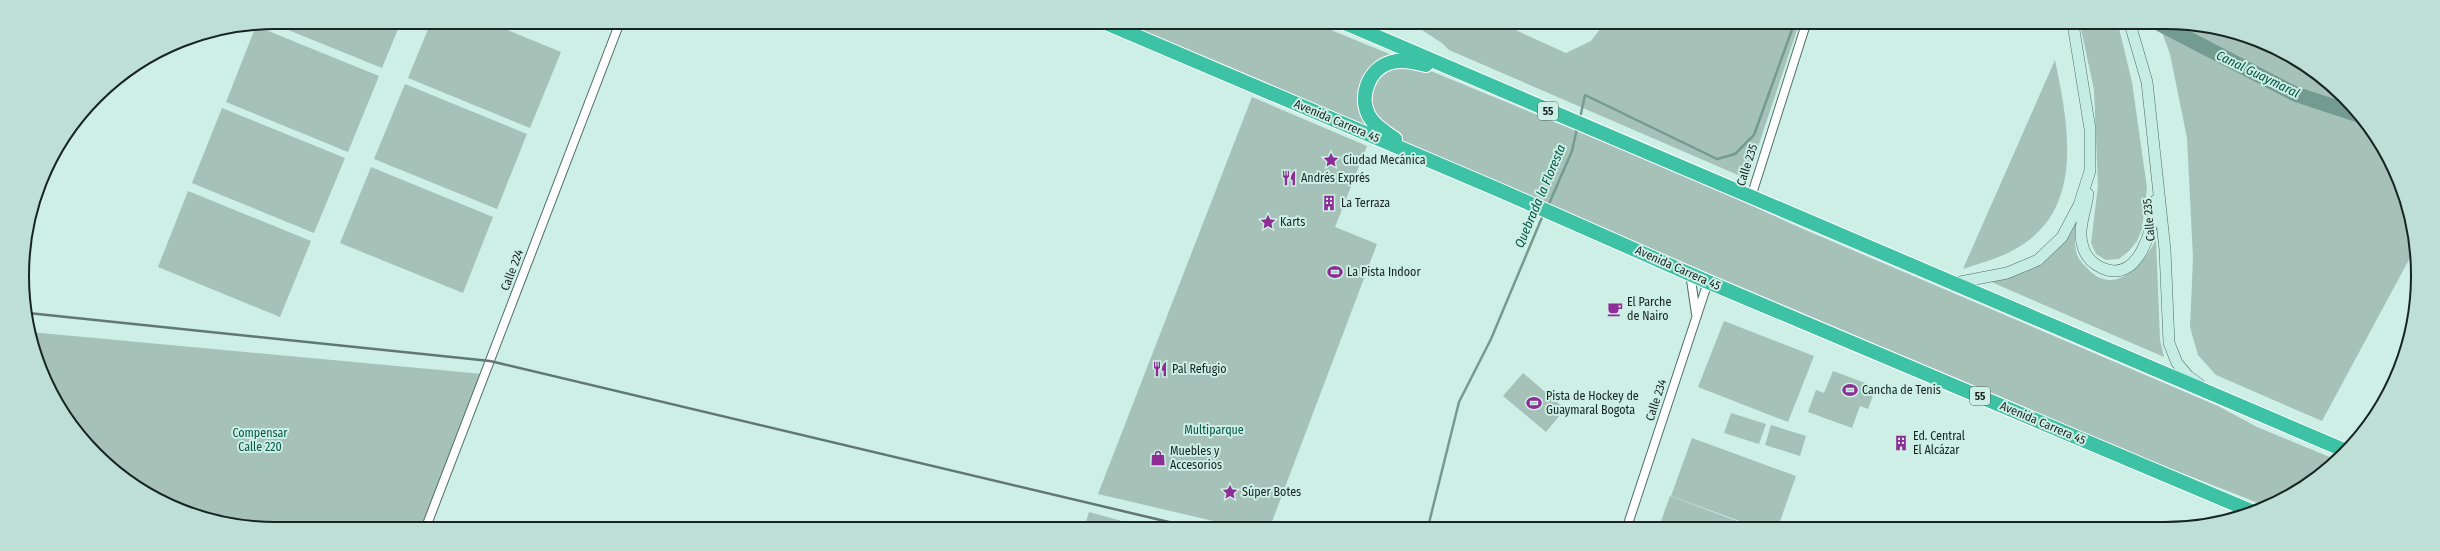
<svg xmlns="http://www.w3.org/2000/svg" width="2440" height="551" viewBox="0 0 2440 551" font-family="'Fira Sans Condensed',sans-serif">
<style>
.green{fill:#a5c1b8}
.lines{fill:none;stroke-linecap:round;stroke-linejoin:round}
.stream{stroke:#749b8f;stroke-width:2.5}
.river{stroke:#749b8f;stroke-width:15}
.street-casing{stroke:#4f6e65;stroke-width:10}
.secondary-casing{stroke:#4f6e65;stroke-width:12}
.highway-casing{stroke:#fff;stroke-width:16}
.street{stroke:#fff;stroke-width:8}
.secondary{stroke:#c5ede4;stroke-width:11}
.highway{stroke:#3ec2a5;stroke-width:14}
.rail{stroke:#617770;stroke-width:2.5}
.labels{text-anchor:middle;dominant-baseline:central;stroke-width:4;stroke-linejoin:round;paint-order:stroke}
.shield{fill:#cdefe5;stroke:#4e615b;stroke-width:1}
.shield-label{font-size:11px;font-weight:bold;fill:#172420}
.street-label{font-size:12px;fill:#172420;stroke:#cdefe5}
.poi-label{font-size:12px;fill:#172420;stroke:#cdefe5;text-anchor:start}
.park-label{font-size:12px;fill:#08594a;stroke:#cdefe5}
.water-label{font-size:13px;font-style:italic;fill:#005444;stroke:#cdefe5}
.rim{fill:none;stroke:#172420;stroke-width:2}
</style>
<rect width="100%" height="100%" fill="#cdefe5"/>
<path class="green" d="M276,22H401L382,68L271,23Z
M431,22H488L561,52L530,128L408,78Z
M1124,23H1314L1693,179L1803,229L2218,406L2257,427L2337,460L2276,503L2266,506L2113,446Z
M1411,23H1500L1566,53L1591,41L1604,24H1799L1758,147L1747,173L1738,175L1449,50L1442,43Z
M2080,24H2118L2132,82L2147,188L2142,229L2137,241L2129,251L2119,259L2106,260L2096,254L2091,243L2098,186L2094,90Z
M2159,24H2198L2291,56L2366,121L2409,210L2412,254L2322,421L2216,375L2198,355L2190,327L2193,258L2187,138L2170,54Z
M256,26L379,76L348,152L226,102Z
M2055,60C2068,123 2086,209 2017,248C2001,258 1981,263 1963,269Z
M405,84L527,134L497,209L374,159Z
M1252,97L1367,146L1335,227L1377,244L1270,527H1239L1098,494Z
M222,108L345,158L314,233L192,183Z
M371,167L493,217L463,293L340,243Z
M188,191L311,241L280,317L158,267Z
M2076,223C2075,233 2074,242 2076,251C2077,258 2083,264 2088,269C2115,298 2145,263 2156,239L2160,340L2164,357L1989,281C2032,273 2054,262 2076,223Z
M1724,321L1814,356L1788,422L1698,387Z
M30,332L483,374L423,527H242L149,495L75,430L31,341Z
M1833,371L1876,387L1868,409L1860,406L1852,428L1808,412L1816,390L1824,393Z
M1523,373L1565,409L1546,432L1503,396Z
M1731,413L1766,424L1759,444L1724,433Z
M1771,425L1806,436L1800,456L1765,445Z
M1692,438L1796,476L1778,527H1756L1671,496Z
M1670,496L1753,527H1659Z
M1089,512L1144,527H1084Z"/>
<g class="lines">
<path class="stream" d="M1580,118L1585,95L1717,159L1735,154L1754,135L1794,24
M1548,206L1572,151L1577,128
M1428,527L1459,402L1491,339L1543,215"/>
<path class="river" d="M2160,24L2295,94L2359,115"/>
<g class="street-casing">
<path id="street" d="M1751,197L1806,24
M1690,273L1696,314
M426,527L620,22
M1627,527L1708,282"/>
</g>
<g class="secondary-casing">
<path id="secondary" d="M2130,24L2147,82L2165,250L2169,343L2177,363L2188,376L2199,384
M2088,194C2086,210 2078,228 2082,243C2084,254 2091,263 2102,268C2140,285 2153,226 2156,200
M1955,283L2007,273L2038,260L2062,237L2079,205L2090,171V129L2073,24"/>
</g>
<g class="highway-casing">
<path id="highway" d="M1106,23L1499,190L1708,282L2251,511
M1345,23L2346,451
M1395,139C1387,133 1377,128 1371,119C1357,99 1368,68 1392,62C1403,59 1415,62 1426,65"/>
</g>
<use href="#street" class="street"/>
<use href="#secondary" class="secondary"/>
<use href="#highway" class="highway"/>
<path class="rail" d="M28,313L490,361L1190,527"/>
</g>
<defs>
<g id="sight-bare" transform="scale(1.2)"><path d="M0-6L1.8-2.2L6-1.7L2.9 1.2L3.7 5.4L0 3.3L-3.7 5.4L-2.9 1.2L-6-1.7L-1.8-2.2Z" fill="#8d2d95" stroke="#cdefe5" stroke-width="2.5" paint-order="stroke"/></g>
<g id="restaurant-bare" transform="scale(1.2)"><path d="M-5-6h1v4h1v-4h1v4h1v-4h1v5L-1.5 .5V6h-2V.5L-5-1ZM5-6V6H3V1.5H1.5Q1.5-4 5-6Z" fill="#8d2d95" stroke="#cdefe5" stroke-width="2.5" paint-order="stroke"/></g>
<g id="building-bare" transform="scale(1.2)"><path d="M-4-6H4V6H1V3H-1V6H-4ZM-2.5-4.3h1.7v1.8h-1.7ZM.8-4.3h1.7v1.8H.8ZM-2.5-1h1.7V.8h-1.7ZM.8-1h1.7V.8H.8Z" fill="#8d2d95" stroke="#cdefe5" stroke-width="2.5" paint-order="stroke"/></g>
<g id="stadium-bare" transform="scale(1.2)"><path d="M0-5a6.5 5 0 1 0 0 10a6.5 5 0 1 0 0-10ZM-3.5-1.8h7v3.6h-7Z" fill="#8d2d95" stroke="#cdefe5" stroke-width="2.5" paint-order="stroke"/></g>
<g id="cafe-bare" transform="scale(1.2)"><path d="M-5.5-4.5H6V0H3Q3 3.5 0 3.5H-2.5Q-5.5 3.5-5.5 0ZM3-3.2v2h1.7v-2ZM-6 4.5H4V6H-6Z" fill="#8d2d95" stroke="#cdefe5" stroke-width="2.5" paint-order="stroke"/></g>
<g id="shop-bare" transform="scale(1.2)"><path d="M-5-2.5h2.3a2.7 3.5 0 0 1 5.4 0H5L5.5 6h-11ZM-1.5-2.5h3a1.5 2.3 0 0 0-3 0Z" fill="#8d2d95" stroke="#cdefe5" stroke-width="2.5" paint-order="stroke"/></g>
</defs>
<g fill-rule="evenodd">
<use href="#sight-bare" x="1331" y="160"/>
<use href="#restaurant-bare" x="1289" y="178"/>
<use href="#building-bare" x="1329" y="203"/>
<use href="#sight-bare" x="1268" y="222"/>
<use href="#stadium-bare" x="1335" y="272"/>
<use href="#cafe-bare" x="1615" y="309"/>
<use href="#restaurant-bare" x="1160" y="369"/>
<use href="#stadium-bare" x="1850" y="390"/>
<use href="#stadium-bare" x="1534" y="403"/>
<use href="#building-bare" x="1901" y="443"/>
<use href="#shop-bare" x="1158" y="458"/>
<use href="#sight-bare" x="1230" y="492"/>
</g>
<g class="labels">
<g class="shield">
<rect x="1538" y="102" width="20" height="18" rx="3"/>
<rect x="1970" y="387" width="20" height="18" rx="3"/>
</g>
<g class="shield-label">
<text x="1548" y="111">55</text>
<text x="1980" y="396">55</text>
</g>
<g class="street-label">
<text transform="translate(1337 121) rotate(23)">Avenida Carrera 45</text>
<text transform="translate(1747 165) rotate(-72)">Calle 235</text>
<text transform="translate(2149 220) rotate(-95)">Calle 235</text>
<text transform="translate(1678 268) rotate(24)">Avenida Carrera 45</text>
<text transform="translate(512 270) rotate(-69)">Calle 224</text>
<text transform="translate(1656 400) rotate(-72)">Calle 234</text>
<text transform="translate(2043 423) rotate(23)">Avenida Carrera 45</text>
</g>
<g class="poi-label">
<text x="1343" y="160">Ciudad Mecánica</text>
<text x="1301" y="178">Andrés Exprés</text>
<text x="1341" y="203">La Terraza</text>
<text x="1280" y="222">Karts</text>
<text x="1347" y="272">La Pista Indoor</text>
<text x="1627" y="302">El Parche<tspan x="1627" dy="14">de Nairo</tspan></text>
<text x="1172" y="369">Pal Refugio</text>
<text x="1862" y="390">Cancha de Tenis</text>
<text x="1546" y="396">Pista de Hockey de<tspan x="1546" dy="14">Guaymaral Bogota</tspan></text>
<text x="1913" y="436">Ed. Central<tspan x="1913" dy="14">El Alcázar</tspan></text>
<text x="1170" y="451">Muebles y<tspan x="1170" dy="14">Accesorios</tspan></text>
<text x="1242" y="492">Súper Botes</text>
</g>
<g class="park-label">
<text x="1214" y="430">Multiparque</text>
<text x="260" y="433">Compensar<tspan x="260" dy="14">Calle 220</tspan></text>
</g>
<g class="water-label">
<text transform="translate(2258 74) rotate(26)">Canal Guaymaral</text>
<text transform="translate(1540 196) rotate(-67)">Quebrada la Floresta</text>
</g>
</g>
<path d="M0 0H2440V551H0ZM275 29H2165A246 246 0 0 1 2411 275V276A246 246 0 0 1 2165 522H275A246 246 0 0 1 29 276V275A246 246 0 0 1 275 29Z" fill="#bedfd5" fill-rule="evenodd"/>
<path class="rim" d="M275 29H2165A246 246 0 0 1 2411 275V276A246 246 0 0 1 2165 522H275A246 246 0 0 1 29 276V275A246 246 0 0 1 275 29Z"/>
</svg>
